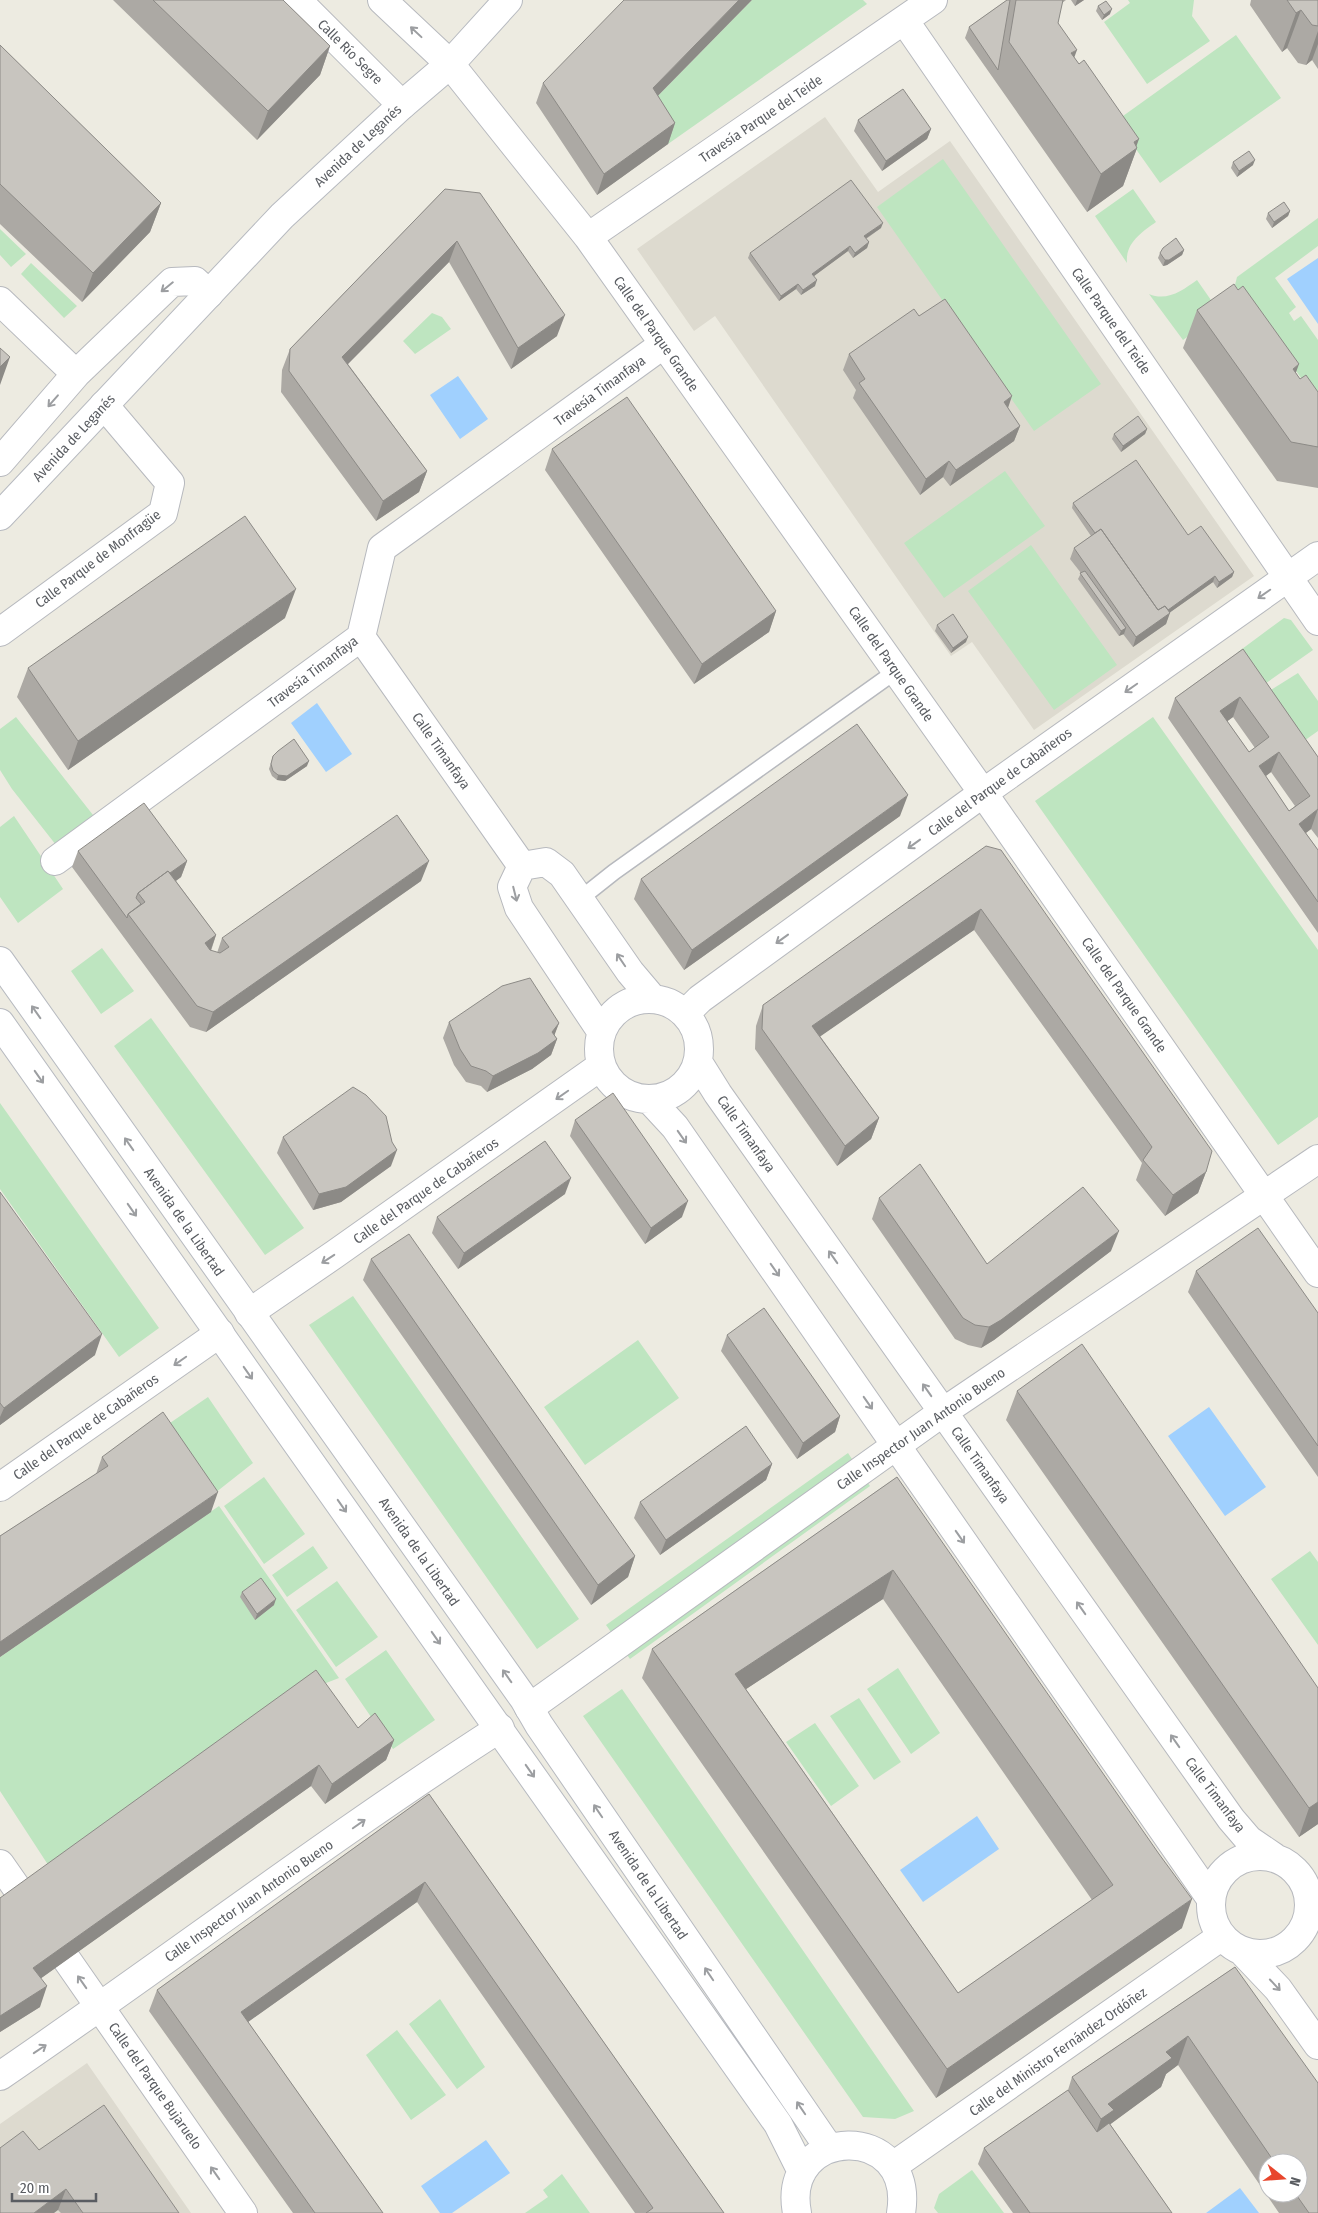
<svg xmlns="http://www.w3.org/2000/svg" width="1318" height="2213" viewBox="0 0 1318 2213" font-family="'Fira Sans Condensed',sans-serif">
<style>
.education{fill:#dddacf}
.green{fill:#bee5c0}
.water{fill:#a0d0fe}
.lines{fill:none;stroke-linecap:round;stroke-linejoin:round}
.lane-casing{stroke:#b7b9be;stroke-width:18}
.street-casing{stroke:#b7b9be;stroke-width:30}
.secondary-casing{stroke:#b7bac0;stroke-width:30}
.lane{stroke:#fff;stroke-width:15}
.street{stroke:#fff;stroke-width:28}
.secondary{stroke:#fff;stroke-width:28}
.wall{fill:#aca9a4;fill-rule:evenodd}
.shaded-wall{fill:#8c8a86}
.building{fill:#c8c5bf;stroke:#8c8a86;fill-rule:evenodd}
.oneway{stroke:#9c9ea1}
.labels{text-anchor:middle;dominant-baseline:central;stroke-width:4;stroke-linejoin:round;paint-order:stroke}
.street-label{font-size:14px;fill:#5a5d62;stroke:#fff}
</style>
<rect width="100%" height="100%" fill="#edebe1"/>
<path class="education" d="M825,117L878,192L950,141L1254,576L1034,730L972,642L951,656L715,316L694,331L637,249Z
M87,2063L191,2213H0V2124Z"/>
<path class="green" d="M752,0H863L867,4L668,144L646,108Z
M1128,0H1194L1192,16L1210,41L1147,84L1104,22L1130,3Z
M1236,35L1281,98L1160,183L1116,121Z
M943,159L1101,384L1034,431L877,207Z
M1133,189L1156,222C1142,232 1125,243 1127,263L1095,216Z
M1318,218V246L1275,278L1296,307L1289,313L1294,321L1301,316L1318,340V402L1235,285L1237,277Z
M0,229L26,254L11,267L0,255Z
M31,263L77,306L64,318L21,274Z
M1197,280L1220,313L1183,340L1149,294C1167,302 1183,290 1197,280Z
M432,313L442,317L451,329L415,354L403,341Z
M1005,471L1045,526L944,598L904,543Z
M1031,545L1117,665L1054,710L968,591Z
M1284,618L1291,620L1313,650L1262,686L1238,652Z
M1298,673L1318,701V731L1301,743L1266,693Z
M16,717L93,815L56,845L12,789L0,770V729Z
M1153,717L1318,950V1117L1278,1145L1035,801Z
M14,816L63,889L18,923L0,897V827Z
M102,948L134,991L101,1014L71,971Z
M151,1018L304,1228L265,1255L114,1046Z
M0,1103L159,1328L119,1357L0,1189Z
M353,1296L579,1619L537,1649L309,1325Z
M638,1340L679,1398L585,1465L544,1407Z
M208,1397L253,1463L215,1493L167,1425Z
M848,1453L870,1486L630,1659L606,1625Z
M264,1477L305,1534L264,1564L224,1506Z
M219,1506L339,1678L308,1690L54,1874L0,1791V1657Z
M313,1546L328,1568L287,1597L272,1575Z
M1310,1551L1318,1562V1645L1271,1579Z
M337,1581L378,1637L336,1667L296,1610Z
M386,1650L435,1720L393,1749L345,1679Z
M898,1668L940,1733L911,1754L867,1689Z
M622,1689L914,2111L895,2119L863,2117L583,1716Z
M859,1698L901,1762L874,1780L830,1716Z
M815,1723L859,1786L831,1806L786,1742Z
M440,1999L485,2067L457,2089L409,2024Z
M397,2030L446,2095L411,2120L366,2055Z
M972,2170L1004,2213H938L934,2208L939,2194Z
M562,2174L590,2213H525L548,2197L543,2190Z"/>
<path class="water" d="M1318,258V324L1287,279Z
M458,376L488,419L460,439L430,395Z
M317,703L352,754L326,772L291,723Z
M1209,1407L1266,1487L1225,1516L1168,1436Z
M977,1816L999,1849L923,1902L900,1870Z
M486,2140L510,2173L452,2213H440L421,2186Z
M1240,2188L1259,2213H1206Z"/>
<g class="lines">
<g class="lane-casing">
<path id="lane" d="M580,899L614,872L896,671"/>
</g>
<g class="street-casing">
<path id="street" d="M297,0L402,105
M382,0L450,64L588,237L983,793L1318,1273
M904,20L1318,621
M588,237L933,0
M0,301L76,374
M0,462L76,374L172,282L195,281L209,294
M0,632L163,513L170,483L104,405
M361,637L522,866
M55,861L361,637L382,548L664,344
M599 1049a50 50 0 1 1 100 0a50 50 0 1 1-100 0Z
M686,1013L700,999L983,793L1318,556
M601,1031L519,908L512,887L522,866L546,862L562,874L630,972L652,998
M698,1062L718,1094L1231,1819L1249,1840L1274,1857
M650,1100L675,1127L1211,1899
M249,1313L335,1254L601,1066
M0,1487L220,1333
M529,1708L943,1412L1318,1159
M1211 1905a49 49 0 1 1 98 0a49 49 0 1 1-98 0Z
M0,1864L23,1897
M1241,1950L1278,1989L1318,2045
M67,1960L243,2213
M0,2076C167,1962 329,1838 500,1728
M893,2166L1222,1936"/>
</g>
<g class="secondary-casing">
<path id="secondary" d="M0,516L282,216L402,105L450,64L508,0
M0,961L524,1699L539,1725L829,2148
M0,1023L778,2124L802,2172
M797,2213C780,2125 916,2121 901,2213"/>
</g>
<use href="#lane" class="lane"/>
<use href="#street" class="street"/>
<use href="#secondary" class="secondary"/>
</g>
<path class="wall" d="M113,0H283L330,46L320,75L257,140Z
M1007,0H1066L1062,3L1058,23L1074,57L1137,148L1123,186L1087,212L965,38L969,27Z
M1071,0H1084L1075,6Z
M1251,0H1318V69L1312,60L1306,65L1298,63L1287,48L1282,52L1250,5Z
M1098,6L1110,14L1102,20L1096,11Z
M0,45L161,203L150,232L82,302L0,224Z
M543,83L658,96L675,123L668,144L597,195L536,103Z
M858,120L931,129L927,139L882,171L854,131Z
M1233,162L1253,165L1237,177L1231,168Z
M445,189L557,336L511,369L449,262L348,364L427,471L419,492L376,521L281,392L282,370L290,349Z
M1290,211L1288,216L1272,228L1266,219L1268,213Z
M881,228L866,239L869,242L867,248L853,258L848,251L814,276L815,286L801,295L796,289L779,301L748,258L750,253Z
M1184,250L1182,255L1167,265L1163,266L1158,258L1160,253Z
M1197,310L1296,373L1300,379L1318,392V488L1277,481L1183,348Z
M919,316L1008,408L1020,426L1014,441L950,486L943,477L920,495L853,398L856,390L843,370L849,354Z
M1147,429L1145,434L1121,452L1112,439L1114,434Z
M552,449L776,611L769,632L694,684L545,470Z
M1073,503L1188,535L1234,572L1232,577L1217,588L1213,582L1169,613L1166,624L1133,647L1123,634L1119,636L1078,579L1081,573L1070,559L1074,548L1091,536L1072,508Z
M285,618L68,770L17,697L28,668Z
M937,625L966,642L951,653L935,631Z
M1243,649L1318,757V838L1311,829L1306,833L1318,850V933L1168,718L1175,698ZM1233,717L1255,748L1249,752L1227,721ZM1271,772L1295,806L1289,811L1266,776Z
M273,756L307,766L285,781L277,780L272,776L269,769Z
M900,816L684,970L634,899L641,879Z
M1001,850L1206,1172L1198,1193L1165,1216L1136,1180L1142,1163L974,930L820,1036L879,1118L871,1139L837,1166L755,1049L756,1026L763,1005Z
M78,851L187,861L181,877L176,881L216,935L211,951L217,953L222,938L421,881L206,1032L190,1027L72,867Z
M449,1022L559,1023L554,1035L557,1039L551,1055L532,1069L487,1092L481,1086L466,1082L454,1065L443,1038Z
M575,1120L682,1217L645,1244L570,1136Z
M283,1137L391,1166L341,1202L313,1210L277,1153Z
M0,1192L95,1355L0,1425Z
M565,1194L458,1269L432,1233L437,1217Z
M879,1198L987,1264L1111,1251L994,1340L981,1348L968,1345L955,1339L872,1219Z
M371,1259L635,1556L628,1577L591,1605L363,1280Z
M1196,1271L1318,1313V1477L1188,1292Z
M727,1335L840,1416L835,1432L797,1459L721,1351Z
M1017,1391L1318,1688V1824L1299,1837L1006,1420Z
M102,1457L211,1512L0,1657V1536L96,1474Z
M772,1464L766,1480L660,1555L634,1518L640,1502Z
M897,1477L1182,1928L936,2098L642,1678L652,1649ZM883,1599L1092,1900L958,1993L746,1689Z
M242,1592L274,1605L255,1620L240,1597Z
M358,1728L394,1740L386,1760L325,1804L311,1786L41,1978L40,2007L0,2032V1898Z
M429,1794L724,2213H635L417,1902L248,2022L383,2213H293L149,2011L157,1990Z
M1235,1967L1318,2213H1279L1178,2065L1166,2074L1161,2087L1110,2124L1172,2213H1013L978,2164L984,2148L1068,2090L1072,2077ZM1268,2163H1298V2193H1268Z
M39,2150L179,2213H61L58,2210Z"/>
<path class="shaded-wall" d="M739,0H752L646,108L653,88Z
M1077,0H1084L1075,6Z
M1112,9L1110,14L1102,20L1104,15Z
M1301,10L1287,48L1282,52L1296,13Z
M1318,31V44L1312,60L1306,65Z
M330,46L320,75L257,140L268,111Z
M1077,50L1063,88L1071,53Z
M675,123L668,144L597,195L604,174Z
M931,129L927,139L882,171L886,161Z
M1139,139L1135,150L1137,148L1123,186L1087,212L1101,174L1134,142Z
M1255,160L1253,165L1237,177L1239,171Z
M161,203L150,232L82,302L93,273Z
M1290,211L1288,216L1272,228L1274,222Z
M883,223L881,228L862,241L864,236Z
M457,241L449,262L335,377L342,357Z
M869,242L867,248L853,258L855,253Z
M850,246L848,251L810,279L812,274Z
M1184,250L1182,255L1167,265L1163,266L1165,260Z
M817,280L815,286L801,295L803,290Z
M798,284L796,289L779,301L781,296Z
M565,315L557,336L511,369L518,348Z
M10,357L0,385V367Z
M1299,364L1285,403L1293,369Z
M1012,396L1007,411L1004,402Z
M1020,426L1014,441L950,486L956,470Z
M1147,429L1145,434L1121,452L1123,446Z
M949,461L943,477L920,495L926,479Z
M427,471L419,492L376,521L383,501Z
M1234,572L1232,577L1217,588L1219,582Z
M1215,576L1213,582L1162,618L1164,613Z
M296,589L285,618L68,770L78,741Z
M776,611L769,632L694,684L702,664Z
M1170,613L1166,624L1133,647L1136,637Z
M1126,628L1124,634L1119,636L1121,631Z
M968,637L966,642L951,653L953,648Z
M1240,697L1233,717L1213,732L1220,711Z
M1279,752L1271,772L1251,787L1259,766Z
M309,761L307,766L285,781L277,780L278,775Z
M908,795L900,816L684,970L692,950Z
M1318,809L1311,829L1291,844L1299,824Z
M187,861L181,877L144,904L145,902L140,895Z
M429,861L421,881L206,1032L213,1012Z
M981,909L974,930L805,1047L812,1026Z
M216,935L209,955L205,943Z
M559,1023L553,1039H557L551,1055L532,1069L487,1092L493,1076L552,1032Z
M879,1118L871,1139L837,1166L845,1146Z
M397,1150L391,1166L341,1202L313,1210L319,1194Z
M1206,1172L1198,1193L1165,1216L1173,1195Z
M571,1178L565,1194L458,1269L464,1253Z
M688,1201L682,1217L645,1244L651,1228Z
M1119,1231L1111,1251L994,1340L981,1348L989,1327Z
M102,1334L95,1355L0,1425V1417L4,1408Z
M840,1416L835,1432L797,1459L803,1443Z
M772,1464L766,1480L660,1555L666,1540Z
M218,1492L211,1512L0,1657V1642Z
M635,1556L628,1577L591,1605L598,1585Z
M893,1570L883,1599L725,1703L735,1674Z
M276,1599L274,1605L255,1620L257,1614Z
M394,1740L386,1760L325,1804L332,1784Z
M319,1765L311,1786L26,1989L33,1968Z
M1318,1802V1824L1299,1837L1309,1808Z
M425,1882L417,1902L234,2032L241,2012Z
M1192,1899L1182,1928L936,2098L947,2069Z
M47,1986L40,2007L0,2032V2016Z
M1188,2036L1178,2065L1166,2074L1161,2087L1108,2126L1091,2148L1101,2119L1108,2104L1166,2052Z
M66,2189L58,2210L54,2213H34Z"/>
<path class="building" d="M153,0H283L330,46L268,111Z
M624,0H739L653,88L675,123L604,174L543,83Z
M1007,0H1010L998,70L969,27Z
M1016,0H1063L1058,23L1077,50L1071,53L1079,64L1084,60L1139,139L1134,142L1137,148L1101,174L1009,42Z
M1287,0H1318V26L1312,25L1301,10L1296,13Z
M1106,1L1112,9L1104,15L1098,6Z
M0,45L161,203L93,273L0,184Z
M903,89L931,129L886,161L858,120Z
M1249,151L1255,160L1239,171L1233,162Z
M851,180L883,223L864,236L869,242L855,253L850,246L812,274L817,280L803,290L798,284L781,296L750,253Z
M445,189L480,193L565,315L518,348L457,241L342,357L427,471L383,501L289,371L290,349Z
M1284,202L1290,211L1274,222L1268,213Z
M1176,238L1184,250L1169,260H1165L1160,253L1163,248Z
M1234,284L1238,290L1243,286L1299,364L1293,369L1300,379L1306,375L1318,392V447L1291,442L1197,310Z
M945,299L1012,396L1004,402L1020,426L956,470L949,461L926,479L859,383L865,379L849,354L914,309L919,316Z
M0,348L10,357L0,367Z
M627,397L776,611L702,664L552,449Z
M1138,416L1147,429L1123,446L1114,434Z
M1136,460L1188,535L1201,526L1234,572L1219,582L1215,576L1168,610L1165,606L1158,610L1101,529L1095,533L1073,503Z
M245,516L296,589L78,741L28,668Z
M1101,529L1158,610L1165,606L1170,613L1136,637L1074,548Z
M1085,571L1126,628L1121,631L1080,573Z
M953,614L968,637L953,648L937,625Z
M1243,649L1318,757V809L1299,824L1318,850V902L1175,698ZM1240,697L1269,737L1249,752L1220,711ZM1279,752L1310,796L1289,811L1259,766Z
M857,724L908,795L692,950L641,879Z
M294,739L309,761L287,776L278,775L273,771L271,764L273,756L278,751Z
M144,803L187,861L170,873L168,871L138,893L136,898L141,904L128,914L127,918L78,851Z
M397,815L429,861L213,1012L197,1006L128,914L145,902L138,893L168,871L216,935L205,943L210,950L220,953L229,947L222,938Z
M986,846L1001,850L1212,1151L1206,1172L1173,1195L1143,1160L1152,1147L981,909L812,1026L879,1118L845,1146L762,1029L763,1005Z
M530,978L559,1023L552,1032L557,1039L538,1053L493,1076L486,1071L471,1066L460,1049L449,1022L502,986Z
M353,1087L366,1095L386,1116L392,1142L397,1150L346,1187L319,1194L283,1137Z
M613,1093L688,1201L651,1228L575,1120Z
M545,1141L571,1178L464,1253L437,1217Z
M920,1164L987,1264L1083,1187L1119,1231L1001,1320L989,1327L975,1325L963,1318L879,1198Z
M0,1192L102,1334L4,1408L0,1403Z
M1258,1228L1318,1313V1446L1196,1271Z
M409,1234L635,1556L598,1585L371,1259Z
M764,1308L840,1416L803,1443L727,1335Z
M1082,1344L1318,1688V1802L1309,1808L1017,1391Z
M163,1412L218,1492L0,1642V1536L108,1466L102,1457Z
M746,1426L772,1464L666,1540L640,1502Z
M897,1477L1159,1854L1192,1899L947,2069L652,1649ZM893,1570L1113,1885L958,1993L735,1674Z
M261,1578L276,1599L257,1614L242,1592Z
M316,1670L358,1728L375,1713L394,1740L332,1784L319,1765L33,1968L47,1986L0,2016V1898Z
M429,1794L724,2213H646L653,2208L425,1882L241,2012L383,2213H315L157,1990Z
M1235,1967L1318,2083V2213H1309L1295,2193H1298V2163H1275L1188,2036L1166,2052L1172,2058L1108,2104L1114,2110L1101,2119L1072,2077Z
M1068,2090L1097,2132L1109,2123L1172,2213H1030L984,2148Z
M104,2105L179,2213H83L66,2189L34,2213H0V2148L23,2131L39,2150Z"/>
<defs><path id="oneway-shaft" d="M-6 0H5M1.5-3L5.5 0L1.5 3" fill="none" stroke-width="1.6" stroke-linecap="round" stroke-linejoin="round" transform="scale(1.25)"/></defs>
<g class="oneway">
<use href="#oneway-shaft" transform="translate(416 32) rotate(-137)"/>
<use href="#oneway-shaft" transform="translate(167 287) rotate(141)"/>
<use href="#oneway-shaft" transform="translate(53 401) rotate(131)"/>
<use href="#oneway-shaft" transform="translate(1264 594) rotate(145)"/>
<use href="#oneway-shaft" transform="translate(1131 688) rotate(145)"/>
<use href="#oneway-shaft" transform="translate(914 844) rotate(144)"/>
<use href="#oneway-shaft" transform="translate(515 894) rotate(76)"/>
<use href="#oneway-shaft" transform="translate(782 939) rotate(144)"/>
<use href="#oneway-shaft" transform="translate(621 960) rotate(-124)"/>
<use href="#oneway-shaft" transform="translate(36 1012) rotate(-125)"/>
<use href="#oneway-shaft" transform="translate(39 1077) rotate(55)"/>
<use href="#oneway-shaft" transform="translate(562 1095) rotate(145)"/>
<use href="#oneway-shaft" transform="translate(682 1137) rotate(55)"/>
<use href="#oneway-shaft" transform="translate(129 1144) rotate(-125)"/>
<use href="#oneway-shaft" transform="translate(132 1210) rotate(55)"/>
<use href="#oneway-shaft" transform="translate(833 1257) rotate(-125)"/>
<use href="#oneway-shaft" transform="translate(328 1259) rotate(147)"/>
<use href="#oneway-shaft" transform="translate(775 1270) rotate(55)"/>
<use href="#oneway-shaft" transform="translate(180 1361) rotate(145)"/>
<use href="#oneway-shaft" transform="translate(248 1373) rotate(55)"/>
<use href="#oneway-shaft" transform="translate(927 1390) rotate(-125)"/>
<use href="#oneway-shaft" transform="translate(868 1403) rotate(55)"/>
<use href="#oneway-shaft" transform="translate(342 1506) rotate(55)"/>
<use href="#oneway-shaft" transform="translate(960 1537) rotate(55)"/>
<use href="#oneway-shaft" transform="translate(1081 1608) rotate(-125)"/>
<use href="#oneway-shaft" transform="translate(436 1638) rotate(55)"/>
<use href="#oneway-shaft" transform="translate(507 1676) rotate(-125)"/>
<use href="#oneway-shaft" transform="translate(1175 1741) rotate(-125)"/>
<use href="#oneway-shaft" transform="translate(530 1771) rotate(55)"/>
<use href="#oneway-shaft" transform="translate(598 1811) rotate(-124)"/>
<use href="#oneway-shaft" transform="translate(359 1824) rotate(-35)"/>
<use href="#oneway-shaft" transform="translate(709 1974) rotate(-124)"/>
<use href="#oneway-shaft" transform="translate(82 1982) rotate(-125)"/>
<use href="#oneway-shaft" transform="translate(1275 1985) rotate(47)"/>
<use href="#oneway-shaft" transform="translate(40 2049) rotate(-34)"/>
<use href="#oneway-shaft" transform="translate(801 2108) rotate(-124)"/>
<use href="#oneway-shaft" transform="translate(215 2173) rotate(-125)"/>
</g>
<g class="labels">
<g class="street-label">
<text transform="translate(350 52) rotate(45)">Calle Río Segre</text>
<text transform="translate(761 119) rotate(-34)">Travesía Parque del Teide</text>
<text transform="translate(358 146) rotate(-43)">Avenida de Leganés</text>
<text transform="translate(1111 321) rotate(55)">Calle Parque del Teide</text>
<text transform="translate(656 334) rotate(55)">Calle del Parque Grande</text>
<text transform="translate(600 391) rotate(-36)">Travesía Timanfaya</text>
<text transform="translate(74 438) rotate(-47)">Avenida de Leganés</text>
<text transform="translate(98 559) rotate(-37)">Calle Parque de Monfragüe</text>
<text transform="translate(891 664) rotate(55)">Calle del Parque Grande</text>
<text transform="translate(313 672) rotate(-37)">Travesía Timanfaya</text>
<text transform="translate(441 751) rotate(55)">Calle Timanfaya</text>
<text transform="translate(1000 782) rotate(-36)">Calle del Parque de Cabañeros</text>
<text transform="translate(1124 995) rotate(55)">Calle del Parque Grande</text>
<text transform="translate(746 1134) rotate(55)">Calle Timanfaya</text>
<text transform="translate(426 1191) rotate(-35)">Calle del Parque de Cabañeros</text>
<text transform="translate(184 1222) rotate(55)">Avenida de la Libertad</text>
<text transform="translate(86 1427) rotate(-35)">Calle del Parque de Cabañeros</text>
<text transform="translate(921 1429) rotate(-35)">Calle Inspector Juan Antonio Bueno</text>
<text transform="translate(980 1465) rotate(55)">Calle Timanfaya</text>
<text transform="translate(419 1552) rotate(55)">Avenida de la Libertad</text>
<text transform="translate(1215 1795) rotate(53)">Calle Timanfaya</text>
<text transform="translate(648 1885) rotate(56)">Avenida de la Libertad</text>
<text transform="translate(249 1901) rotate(-35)">Calle Inspector Juan Antonio Bueno</text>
<text transform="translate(1058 2052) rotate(-35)">Calle del Ministro Fernández Ordóñez</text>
<text transform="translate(155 2086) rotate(55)">Calle del Parque Bujaruelo</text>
</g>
</g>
<g transform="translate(1283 2178) rotate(107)"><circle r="24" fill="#ffffff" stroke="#bdbec0"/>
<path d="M0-4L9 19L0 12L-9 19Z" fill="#e8462d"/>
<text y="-8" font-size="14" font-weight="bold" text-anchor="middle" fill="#5a5d62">N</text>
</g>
<path d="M12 2193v8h84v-8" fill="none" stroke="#5a5d62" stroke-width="2.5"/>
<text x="20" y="2193" font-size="15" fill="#5a5d62" stroke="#ffffff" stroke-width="4" paint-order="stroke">20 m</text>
</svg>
